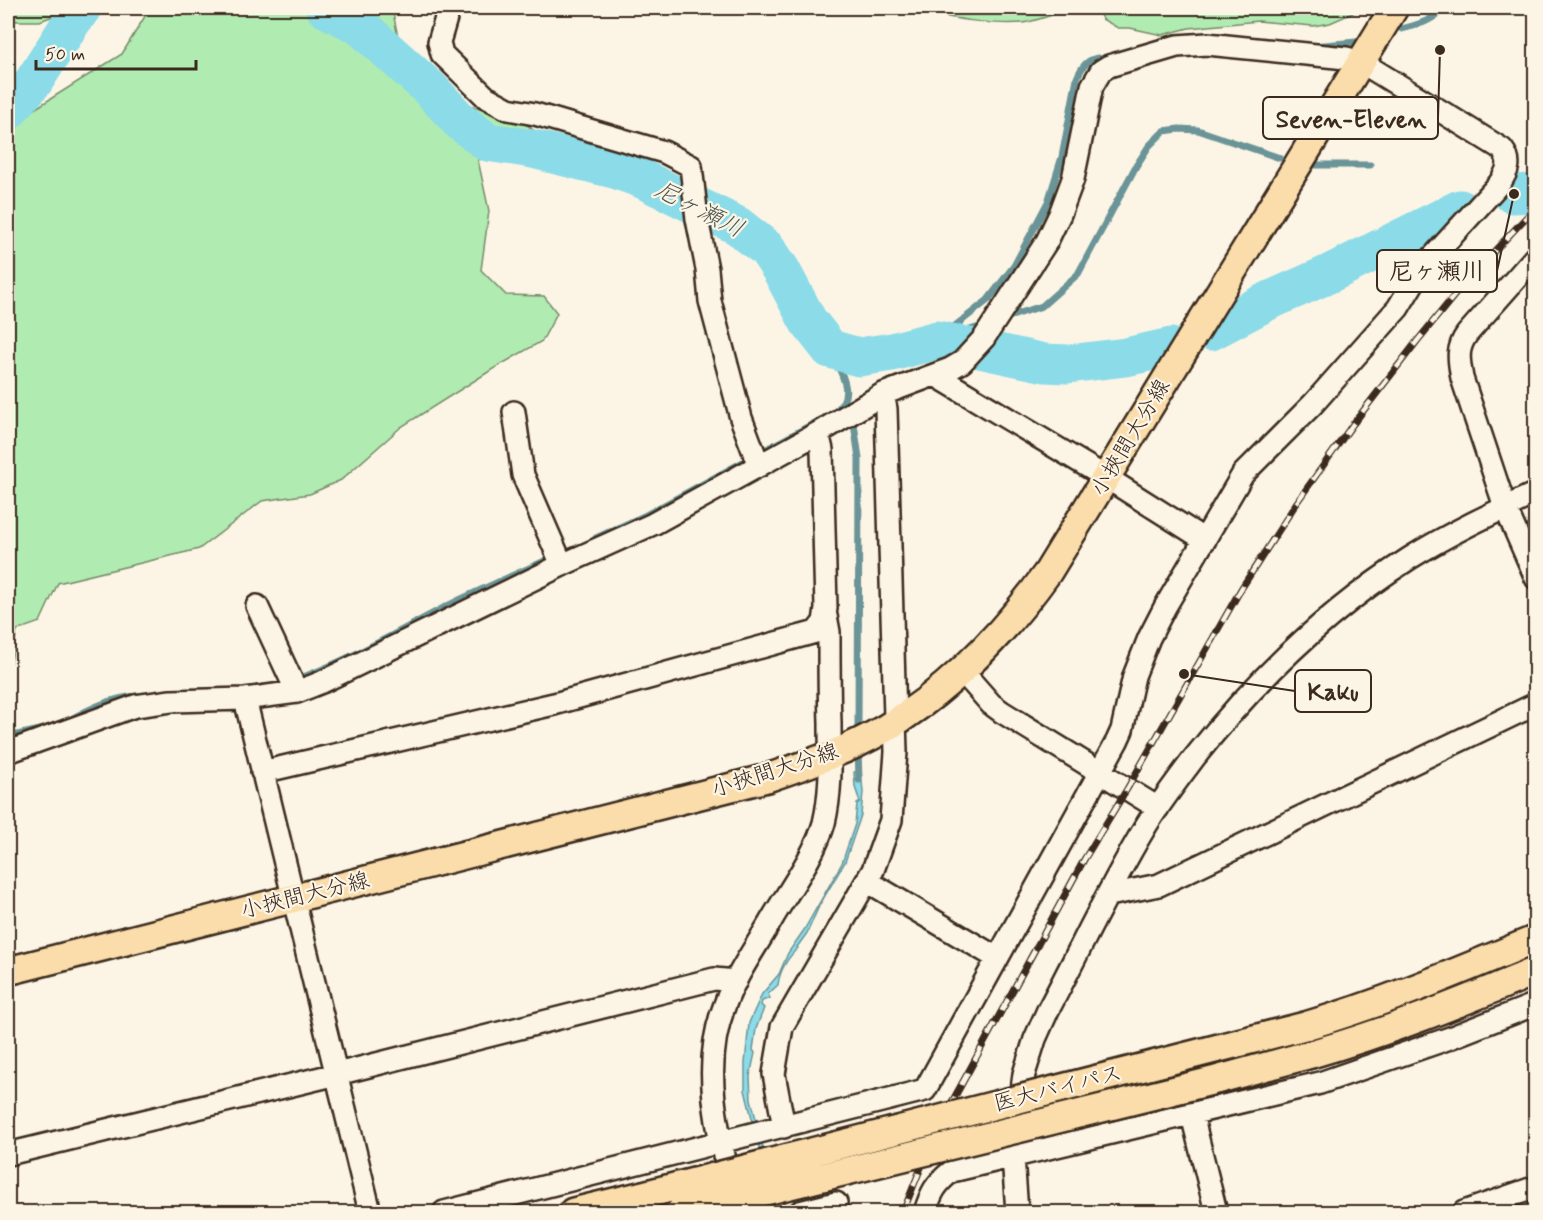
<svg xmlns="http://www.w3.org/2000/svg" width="1543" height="1220" viewBox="0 0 1543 1220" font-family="Mynerve,'Klee One',sans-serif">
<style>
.green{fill:#b0ebb1;stroke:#768a68;stroke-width:1.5}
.water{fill:#8bdbe8;stroke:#6b9497;stroke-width:1.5}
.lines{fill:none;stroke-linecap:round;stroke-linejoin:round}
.stream{stroke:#6b9497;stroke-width:7}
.river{stroke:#8bdbe8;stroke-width:39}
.minor-casing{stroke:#3b2a1e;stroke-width:26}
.major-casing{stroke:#3b2a1e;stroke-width:32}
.minor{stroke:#fcf5e5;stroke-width:21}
.major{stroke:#faddab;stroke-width:27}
.rail-casing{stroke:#3b2a1e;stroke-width:7}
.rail{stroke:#fcf5e5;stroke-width:4.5;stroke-dasharray:14;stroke-linecap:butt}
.major-bridge-casing{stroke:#3b2a1e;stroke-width:32;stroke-linecap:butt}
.major-bridge{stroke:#faddab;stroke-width:27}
.labels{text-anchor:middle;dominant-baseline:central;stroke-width:4.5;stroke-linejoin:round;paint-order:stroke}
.street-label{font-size:22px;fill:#3b2a1e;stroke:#fcf5e5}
.water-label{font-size:24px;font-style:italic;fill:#4f5650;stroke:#fcf5e5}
.leader{fill:none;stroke:#3b2a1e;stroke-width:2}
.callout-dot{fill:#3b2a1e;stroke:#fcf5e5;stroke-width:2}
.callout{fill:#fcf5e5;stroke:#3b2a1e;stroke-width:2}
.callout-label{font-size:24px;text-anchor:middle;font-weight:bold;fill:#3b2a1e}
</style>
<rect width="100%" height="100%" fill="#fcf5e5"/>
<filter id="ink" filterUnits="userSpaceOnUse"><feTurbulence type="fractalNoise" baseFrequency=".0167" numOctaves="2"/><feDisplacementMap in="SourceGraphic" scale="12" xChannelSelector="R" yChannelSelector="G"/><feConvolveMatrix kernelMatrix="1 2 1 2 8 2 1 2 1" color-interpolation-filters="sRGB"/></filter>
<g filter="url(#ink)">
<path class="green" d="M8,8H75L40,21H8Z
M150,8H392L408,85L523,122L541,136L523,148L478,160L489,211L481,270L506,295L544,296L557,313L542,341L493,369L401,427L341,480L310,494L262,501L199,549L58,583L40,622L17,630L8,676V122L28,113L122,54Z
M916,8H1055V14C1046,17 1037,20 1028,22C1002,27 939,18 916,8Z
M1097,8H1357L1353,13L1330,23L1313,26L1258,21L1189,28L1162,35L1130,28H1118L1102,19Z"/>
<path class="water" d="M861,770L863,792L861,815L845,862L820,904L807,933L797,947L798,948C788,957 779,972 778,985L768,994L770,998L762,1001L761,1005L764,1008L756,1029L753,1050L755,1053L750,1076L751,1099L779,1212H775L745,1090V1063L749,1023L752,1016L762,994L779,974L788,953L804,930L842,863L855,824L857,804L860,802L855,787L854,772Z"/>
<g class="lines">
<path class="stream" d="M1402,29C1416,25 1434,21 1443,8
M1314,46L1356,42
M1314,165H1370
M1002,319L1042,306L1078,274L1136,166L1149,146L1164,131L1179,129L1198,130L1280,158
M941,337L988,300L1014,266L1048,202L1062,157L1077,78C1081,68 1087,59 1098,58
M937,340L986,325
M830,349C840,372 857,393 835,412
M853,417L859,458L858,735
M596,538L644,516L820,420
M295,680C349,661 400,630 451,604C486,587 521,572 556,556
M68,721C89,709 113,697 139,696
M8,737L40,730
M858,749L859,780"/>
<path class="river" d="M325,8L359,25L429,88L462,123L487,142L533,149L614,169L642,179L738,226L767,249L781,270L808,321L830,349L859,357L892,352L937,340L1045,363L1068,364L1126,357L1171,347
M8,111L34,81L72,21L82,8
M1512,194L1536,193
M1211,331L1266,302L1329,274L1460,209"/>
<g class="minor-casing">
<path id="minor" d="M449,8L439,42L442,54L486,97L508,109L535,114L664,152L691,166L697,219L707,269L710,301L741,418L759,466
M1536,256L1467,334C1456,349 1459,361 1462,378L1505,507L1536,578
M935,375L1107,478L1205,540
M514,412L523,475L562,565
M257,606L297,692
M962,671L991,704L1002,712L1158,808
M245,699L370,1212
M8,752L135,706L171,701L245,699L297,692L322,682L562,565L653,524L818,433L883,394L950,369L962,362L984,338L1047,241L1060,214L1073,179L1092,86L1101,71L1109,66L1177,46L1207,44L1346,58L1361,62L1502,149C1512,162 1508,171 1499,184L1421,270L1398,308L1313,404L1243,474L1165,607L1149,638L1134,676L1122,730L1117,741L925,1090L444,1212
M262,772L554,704L816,632L824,622L826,608L822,450L818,433
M867,881L997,958
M1109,895L1159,885L1536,704
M1192,1115L1216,1212
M784,1127L774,1074L782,1027L873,870L891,820L896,752L886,409L883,394
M8,1154L337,1074L714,979L736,981
M738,1212C722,1146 698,1074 724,1007C735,976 756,947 772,919C789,890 815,855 824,823C832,790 830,756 830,723C829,693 829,662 829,632L826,616
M800,1212L836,1203
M925,1212C931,1193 935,1184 952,1171L1320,1083L1447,1039L1536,1004
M1017,1212L1013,1157L1024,1074L1035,1039L1048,1010C1080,950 1109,887 1144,829C1159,804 1177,781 1194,758C1255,681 1327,611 1410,558C1450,533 1493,513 1536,493
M1464,1212L1536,1187"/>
</g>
<g class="major-casing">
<path id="major" d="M8,971L767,778C808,764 849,750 886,728C951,689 1004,633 1048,572L1394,8
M1305,1026C1384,1003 1459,971 1536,939
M1311,1054C1388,1032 1462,1002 1536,971
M573,1212L643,1195"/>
</g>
<use href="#minor" class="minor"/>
<use href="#major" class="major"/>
<g class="rail-casing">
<path id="rail" d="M903,1212L935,1133L1085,858L1127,789L1241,589L1297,502L1353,424L1418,340L1467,280L1536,207"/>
</g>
<use href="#rail" class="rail"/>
<g class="major-bridge-casing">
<path id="major-bridge" d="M643,1195L1305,1026
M680,1212L1216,1080L1311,1054"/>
</g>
<use href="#major-bridge" class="major-bridge"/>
</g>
</g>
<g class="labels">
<g class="street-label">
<text transform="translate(1131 438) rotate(-59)">小挾間大分線</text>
<text transform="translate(775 771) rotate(-18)">小挾間大分線</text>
<text transform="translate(305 896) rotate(-14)">小挾間大分線</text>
<text transform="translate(1058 1089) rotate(-14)">医大バイパス</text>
</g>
<g class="water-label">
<text transform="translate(699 210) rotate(27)">尼ヶ瀬川</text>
</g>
</g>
<path class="leader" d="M1440 50L1438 118M1514 194L1497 271M1184 674L1295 691"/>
<g class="callout-dot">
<circle cx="1440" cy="50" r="6"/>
<circle cx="1514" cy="194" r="6"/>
<circle cx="1184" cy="674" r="6"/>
</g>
<g class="callout">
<rect x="1263" y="97" width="175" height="42" rx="6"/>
<rect x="1377" y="250" width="120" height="42" rx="6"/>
<rect x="1295" y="670" width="76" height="42" rx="6"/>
</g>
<g class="callout-label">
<text x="1351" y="127">Seven-Eleven</text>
<text x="1437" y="279">尼ヶ瀬川</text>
<text x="1333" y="700">Kaku</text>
</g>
<rect width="1543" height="1220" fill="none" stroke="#fcf5e5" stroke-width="30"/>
<rect x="15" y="15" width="1513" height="1190" fill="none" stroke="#3b2a1e" stroke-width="2" filter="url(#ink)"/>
<path d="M36 60v9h160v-9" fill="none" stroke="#3b2a1e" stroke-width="3"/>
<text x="45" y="60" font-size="18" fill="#3b2a1e" stroke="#fcf5e5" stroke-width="4.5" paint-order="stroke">50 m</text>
</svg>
